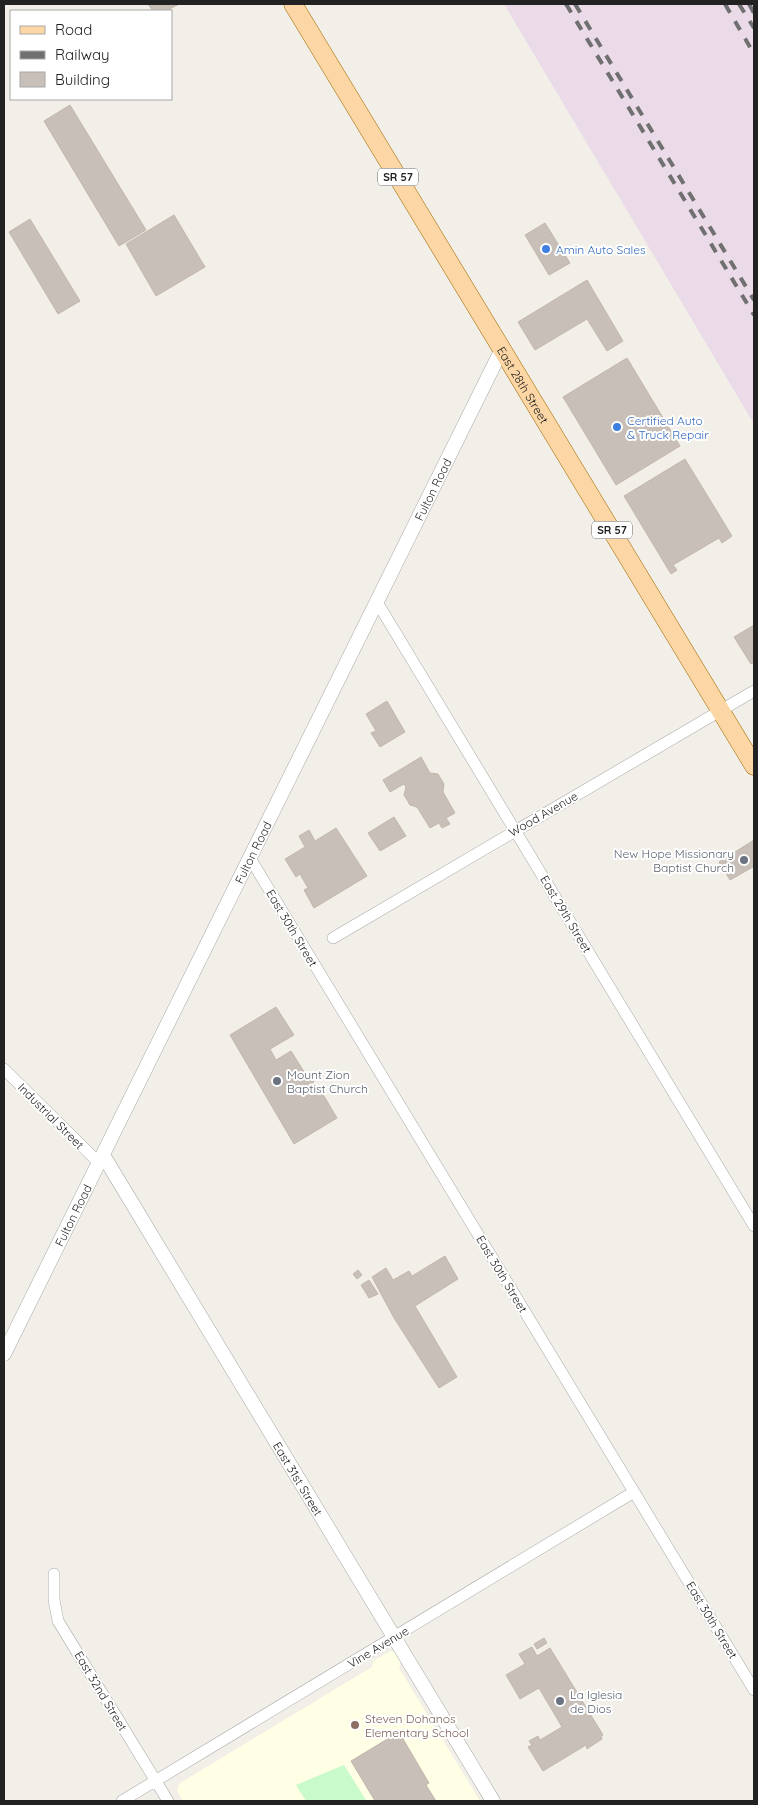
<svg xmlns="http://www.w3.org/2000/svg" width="758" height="1805" viewBox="0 0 758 1805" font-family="Quicksand,sans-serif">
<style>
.industrial{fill:#ebdbe8}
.education{fill:#ffffe5}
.park{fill:#c8facc}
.building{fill:#c7bfb8;stroke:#c4b6ab}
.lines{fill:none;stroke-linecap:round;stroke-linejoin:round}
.minor-casing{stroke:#a9a9a9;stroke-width:12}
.tertiary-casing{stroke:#a9a9a9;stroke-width:15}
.primary-casing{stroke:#a06b00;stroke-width:19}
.minor{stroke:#fff;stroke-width:11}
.tertiary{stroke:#fff;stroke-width:14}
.primary{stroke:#fcd6a4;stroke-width:18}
.rail{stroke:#707070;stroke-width:4;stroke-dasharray:10 10;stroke-linecap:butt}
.shop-dot{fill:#3f7fe0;stroke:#fff;stroke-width:2}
.worship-dot{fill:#6b7280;stroke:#fff;stroke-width:2}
.education-dot{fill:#8d6e63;stroke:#fff;stroke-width:2}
.labels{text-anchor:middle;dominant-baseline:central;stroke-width:4;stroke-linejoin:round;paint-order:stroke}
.shield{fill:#fff;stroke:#646464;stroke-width:1}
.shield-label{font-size:11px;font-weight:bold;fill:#222}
.shop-label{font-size:12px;fill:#366cbe;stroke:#fff;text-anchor:start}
.street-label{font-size:12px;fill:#222;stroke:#fff}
.worship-label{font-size:12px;fill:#5b616d;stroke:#fff;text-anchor:start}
.education-label{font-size:12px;fill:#785e54;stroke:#fff;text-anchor:start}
</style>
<rect width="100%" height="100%" fill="#f2efe9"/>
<path class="industrial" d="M504,4H754V424Z"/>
<path class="education" d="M391,1651L396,1652L401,1661L399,1668L480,1801H183L177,1790L180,1783L372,1667L373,1661Z"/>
<path class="park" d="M344,1765L366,1800L306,1801L296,1785Z"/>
<path class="building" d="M148,4H179L166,11H153Z
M70,105L146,230L119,246L44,121Z
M174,215L205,267L156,296L126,244Z
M30,219L80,301L58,314L9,232Z
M545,223L570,263L549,275L525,235Z
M587,280L623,341L607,351L587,319L535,350L518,322Z
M627,358L680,446L616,485L563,397Z
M685,459L732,536L722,543L719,538L673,565L677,570L671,574L624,496Z
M754,625V662L751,664L734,637Z
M387,701L405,732L380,747L371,733L376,731L366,714Z
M421,757L430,773L438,774L444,784L443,792L455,813L446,818L450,824L442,828L439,823L430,828L417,807L410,805L404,795L406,787L404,784L390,792L383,780Z
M394,817L406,836L380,851L368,833Z
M336,828L367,876L314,908L304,890L308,888L300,874L296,877L285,859L305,847L299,836L309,830L315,841Z
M754,840V869L753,867L730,880L719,862Z
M276,1007L294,1035L270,1049L276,1060L291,1051L308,1078L310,1076L314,1082L311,1084L314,1089L318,1086L337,1118L294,1144L230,1035Z
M445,1256L458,1279L415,1306L457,1377L439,1388L394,1318L372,1277L386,1268L393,1280L409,1271L412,1276Z
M358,1270L362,1275L357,1279L353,1274Z
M369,1280L378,1294L369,1298L361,1285Z
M544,1638L547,1643L537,1649L534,1644Z
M532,1647L537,1656L550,1648L603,1735L601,1736L602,1739L587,1749L586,1745L543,1771L528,1747L532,1745L529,1741L538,1736L540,1740L562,1727L539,1688L520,1699L506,1675L525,1664L519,1654Z
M399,1732L429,1783L426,1785L436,1801H375L351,1761Z"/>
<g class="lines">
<g class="minor-casing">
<path id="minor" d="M377,602L754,1226
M250,858L754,1690
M333,938L754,691
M4,1069L99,1163
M54,1574V1600L58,1621L168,1801
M122,1801L634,1492"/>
</g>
<g class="tertiary-casing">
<g id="tertiary">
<path id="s1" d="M103,1155L493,1801"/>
<path id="s2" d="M4,1354L502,349"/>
</g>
</g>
<g class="primary-casing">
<g id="primary">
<path id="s3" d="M293,4L754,766"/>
</g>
</g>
<use href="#minor" class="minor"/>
<use href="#tertiary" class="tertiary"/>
<use href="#primary" class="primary"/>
<path class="rail" d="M566,4L754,315
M575,4L754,300
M725,4L754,54
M739,4L754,28
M749,4L754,13"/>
</g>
<g class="shop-dot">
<circle cx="546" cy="249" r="5"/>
<circle cx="617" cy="427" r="5"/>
</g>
<g class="worship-dot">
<circle cx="744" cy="860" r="5"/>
<circle cx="277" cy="1081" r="5"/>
<circle cx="560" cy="1701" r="5"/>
</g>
<circle class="education-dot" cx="355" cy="1725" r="5"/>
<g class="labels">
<g class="shield">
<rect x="378" y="168.5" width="40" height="17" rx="4"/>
<rect x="592" y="521.5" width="40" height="17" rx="4"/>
</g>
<g class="shield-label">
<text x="398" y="177">SR 57</text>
<text x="612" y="530">SR 57</text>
</g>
<g class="shop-label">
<text x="556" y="249">Amin Auto Sales</text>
<text x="627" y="420">Certified Auto<tspan x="627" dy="14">&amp; Truck Repair</tspan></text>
</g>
<g class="street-label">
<text stroke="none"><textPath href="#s3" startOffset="445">East 28th Street</textPath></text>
<text stroke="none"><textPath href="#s2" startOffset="965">Fulton Road</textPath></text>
<text transform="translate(543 814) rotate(-30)">Wood Avenue</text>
<text stroke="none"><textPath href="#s2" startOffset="560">Fulton Road</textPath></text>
<text transform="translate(566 914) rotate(59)">East 29th Street</text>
<text transform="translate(292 928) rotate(59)">East 30th Street</text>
<text transform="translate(51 1116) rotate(45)">Industrial Street</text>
<text stroke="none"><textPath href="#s2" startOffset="155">Fulton Road</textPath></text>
<text transform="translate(502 1274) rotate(59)">East 30th Street</text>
<text stroke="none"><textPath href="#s1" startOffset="378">East 31st Street</textPath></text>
<text transform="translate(712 1620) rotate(59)">East 30th Street</text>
<text transform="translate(378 1647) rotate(-31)">Vine Avenue</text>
<text transform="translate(101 1691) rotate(59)">East 32nd Street</text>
</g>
<g class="worship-label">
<text x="734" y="853" text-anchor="end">New Hope Missionary<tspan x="734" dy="14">Baptist Church</tspan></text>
<text x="287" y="1074">Mount Zion<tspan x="287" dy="14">Baptist Church</tspan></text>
<text x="570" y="1694">La Iglesia<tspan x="570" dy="14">de Dios</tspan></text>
</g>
<g class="education-label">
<text x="365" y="1718">Steven Dohanos<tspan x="365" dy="14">Elementary School</tspan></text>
</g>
</g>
<rect width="758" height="1805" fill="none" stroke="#222222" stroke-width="10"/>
<rect x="10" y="10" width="162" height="90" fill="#ffffff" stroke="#a7a7a7"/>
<rect x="20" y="26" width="25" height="8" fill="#fcd6a4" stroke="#a7a7a7"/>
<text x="55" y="35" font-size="15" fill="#222222">Road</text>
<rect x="20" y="51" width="25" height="8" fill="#707070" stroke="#a7a7a7"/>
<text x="55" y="60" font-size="15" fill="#222222">Railway</text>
<rect x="20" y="72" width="25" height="15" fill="#c7bfb8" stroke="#a7a7a7"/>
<text x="55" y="85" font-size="15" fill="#222222">Building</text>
</svg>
